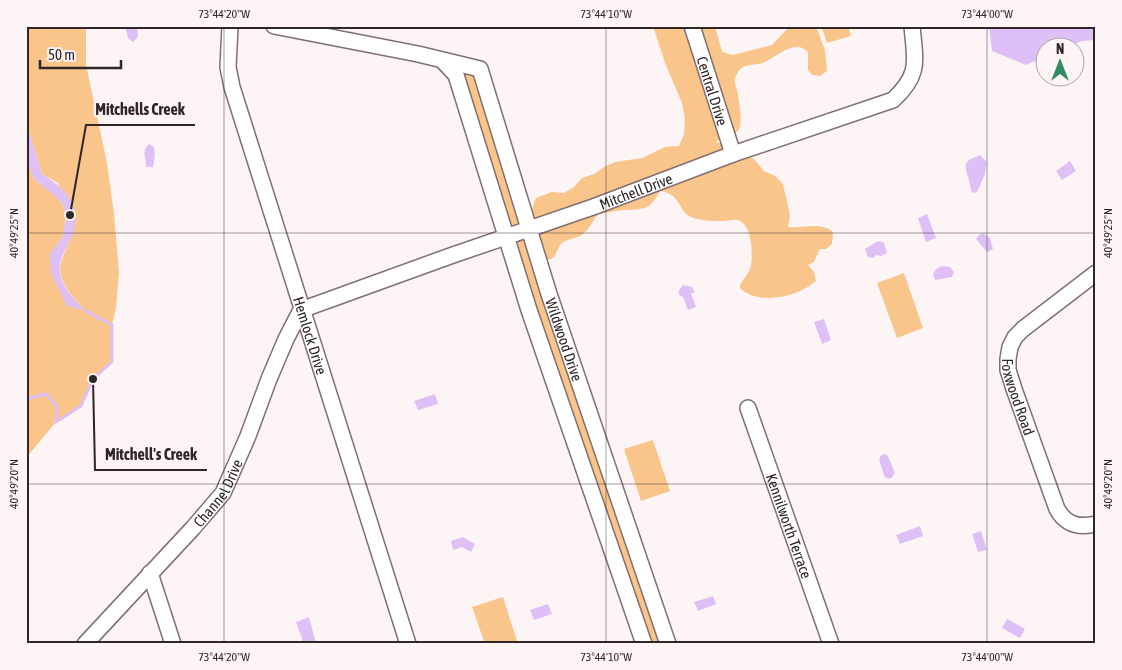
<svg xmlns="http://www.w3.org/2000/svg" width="1122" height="670" viewBox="0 0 1122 670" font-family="'Asap Condensed',sans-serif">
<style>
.green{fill:#f9c58b}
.water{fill:#dec0f7}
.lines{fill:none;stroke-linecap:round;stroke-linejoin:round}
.stream{stroke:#dec0f7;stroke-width:3}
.minor-casing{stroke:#816f71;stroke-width:18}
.minor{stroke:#fff;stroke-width:15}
.ticks{fill:none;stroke:#2e2627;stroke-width:1;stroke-opacity:0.45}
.labels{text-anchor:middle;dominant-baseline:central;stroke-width:4.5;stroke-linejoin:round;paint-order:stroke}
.street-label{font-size:15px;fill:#2e2627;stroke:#fdf4f5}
.leader{fill:none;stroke:#2e2627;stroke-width:2}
.callout-dot{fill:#2e2627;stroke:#fdf4f5;stroke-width:2}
.callout-label{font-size:16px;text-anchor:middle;font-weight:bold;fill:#2e2627;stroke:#fdf4f5;stroke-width:4.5;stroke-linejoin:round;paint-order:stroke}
.neatline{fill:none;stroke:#2e2627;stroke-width:2}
.ticks-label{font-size:12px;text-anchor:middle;fill:#2e2627}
</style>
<rect width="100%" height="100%" fill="#fdf4f5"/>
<path class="green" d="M26,26H86V65L107,163L114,214L119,273L116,308L112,325V362L93,379L81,406L56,422L26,458V158L34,179L55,196L63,205L66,219L62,238L50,254L67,306L85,310C74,299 56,280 61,263C64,252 70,241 74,230L58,183L42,174L26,122Z
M653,26H715L722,52L733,55L772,45L790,26H816L825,50L827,71L820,76L812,75L808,70V52C795,38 775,58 763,63C757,65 749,64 743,67C739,69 736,75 735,79C734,84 737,89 738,94C739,103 743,122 739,129C735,138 723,135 716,142L726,144L754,159L764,171L775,176L783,184L790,215L788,227C804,229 820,221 833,232L832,244L826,249H820L814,262L808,265L814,272L816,281C798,297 758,306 740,288V285C743,279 750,273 751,265C753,253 752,223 737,220C733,219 727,221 722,221C712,221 701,221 691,217C678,212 682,194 660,191C650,210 645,209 625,210C617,210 607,213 598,214C593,221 588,232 580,236C574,239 567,239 561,244C555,251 558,259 546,260C539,241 525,219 536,198L552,192L564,193L574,187L582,178L594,174L604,167L615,162L642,158L665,147L679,146L684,134L685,119L682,103L665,63Z
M821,26H848L851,36L827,43Z
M442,60L480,69L668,644H644L456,75Z
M904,273L923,328L897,338L877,283Z
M653,440L670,491L641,501L624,449Z
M503,597L518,644H485L472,607Z"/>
<path class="water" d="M125,26H137L138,37L133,42L128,38Z
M989,26H1096V40L1082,41L1067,47L1044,48V57L1026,65L992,51Z
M26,122L42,174C65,188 84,207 72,236C68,245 61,256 60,265C58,284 74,299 86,311L67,306L51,273L50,254L62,238L66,219L63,205L55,196L34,179L26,158Z
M149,144L154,147C156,154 154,160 153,167H146C146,158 141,151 149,144Z
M980,155L987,162L985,174L977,192L972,193C970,188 970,185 969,180C964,164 962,162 980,155Z
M1070,161L1076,171L1062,180L1056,171Z
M927,214L936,238L926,242L918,218Z
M983,233L990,238L993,249L987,252L976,239L979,235Z
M878,241L884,243L887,253L881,256L876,255L873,258L868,257L865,249Z
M942,266L950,267L954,272L952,277L935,280L933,274L936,269Z
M683,285L692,287L695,292L691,294L696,307L688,310L683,297L680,296L678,292Z
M824,319L831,340L822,344L814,322Z
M435,394L438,404L418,410L414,401Z
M885,454L888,456L895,473L893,475V477L888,479L887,477L885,478L879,460L880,459V456Z
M920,526L923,536L900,544L896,535Z
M981,531L987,550L978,552L972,534Z
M463,537L475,544L471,552L462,547L453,550L451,541Z
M713,596L716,604L698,611L694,602Z
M548,604L552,614L534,620L530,610Z
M309,617L316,643L304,644L296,622Z
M1007,619L1025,629L1020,638L1002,628Z"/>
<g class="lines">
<path class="stream" d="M26,399L46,394L57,406L56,422L81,406L93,379L112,362V325L86,311"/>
<g class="minor-casing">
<g id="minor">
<path id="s1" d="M230,26L228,67L232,87L408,644"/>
<path id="s2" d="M274,26L418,54L480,69L549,294L668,644"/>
<path id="s3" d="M692,26L733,154"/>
<path d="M442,60L456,75L529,310L644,644"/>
<path id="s4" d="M1096,273L1023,329L1015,337L1010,347L1008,359V370L1014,389L1057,509C1066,525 1079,528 1096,524"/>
<path id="s5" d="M748,408L831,644"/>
<path d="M150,573L173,644"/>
<path id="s6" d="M85,644L193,528L223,493L248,436L269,379L286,339L301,310L453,255L593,207L733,154L893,100C921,74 915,61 912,26"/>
</g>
</g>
<use href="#minor" class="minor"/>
</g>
<path class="ticks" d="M224,26V644M606,26V644M987,26V644M26,233H1096M26,484H1096"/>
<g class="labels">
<g class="street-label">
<text stroke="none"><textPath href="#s3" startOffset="68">Central Drive</textPath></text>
<text stroke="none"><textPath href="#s6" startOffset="759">Mitchell Drive</textPath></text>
<text stroke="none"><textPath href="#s1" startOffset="322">Hemlock Drive</textPath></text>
<text stroke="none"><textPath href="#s2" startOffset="494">Wildwood Drive</textPath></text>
<text stroke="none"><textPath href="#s4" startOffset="166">Foxwood Road</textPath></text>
<text stroke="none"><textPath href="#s6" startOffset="202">Channel Drive</textPath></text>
<text stroke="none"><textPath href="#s5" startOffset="125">Kennilworth Terrace</textPath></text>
</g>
</g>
<path class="leader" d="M70 215L86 125H195M93 379L95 470H207"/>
<g class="callout-dot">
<circle cx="70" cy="215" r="5"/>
<circle cx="93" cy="379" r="5"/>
</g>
<g class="callout-label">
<text x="140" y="115">Mitchells Creek</text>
<text x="151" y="460">Mitchell's Creek</text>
</g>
<rect width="1122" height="670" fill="none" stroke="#fdf4f5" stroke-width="55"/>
<g transform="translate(1060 62)"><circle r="24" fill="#fdf4f5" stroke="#aaa2a3"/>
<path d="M0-4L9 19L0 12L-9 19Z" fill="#338d62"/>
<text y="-8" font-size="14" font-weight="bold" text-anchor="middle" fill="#2e2627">N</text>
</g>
<path d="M40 60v8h81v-8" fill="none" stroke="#2e2627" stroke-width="2.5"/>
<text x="48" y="60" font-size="15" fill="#2e2627" stroke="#fdf4f5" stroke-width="4" paint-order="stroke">50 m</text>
<rect x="28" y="28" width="1066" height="614" class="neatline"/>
<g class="ticks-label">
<text x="224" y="18">73°44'20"W</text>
<text x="606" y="18">73°44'10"W</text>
<text x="987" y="18">73°44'00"W</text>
<text transform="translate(14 233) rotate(-90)" y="4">40°49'25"N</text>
<text transform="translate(1108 233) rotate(-90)" y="4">40°49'25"N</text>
<text transform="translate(14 484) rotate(-90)" y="4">40°49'20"N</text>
<text transform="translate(1108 484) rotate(-90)" y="4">40°49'20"N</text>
<text x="224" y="661">73°44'20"W</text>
<text x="606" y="661">73°44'10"W</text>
<text x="987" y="661">73°44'00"W</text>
</g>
</svg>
